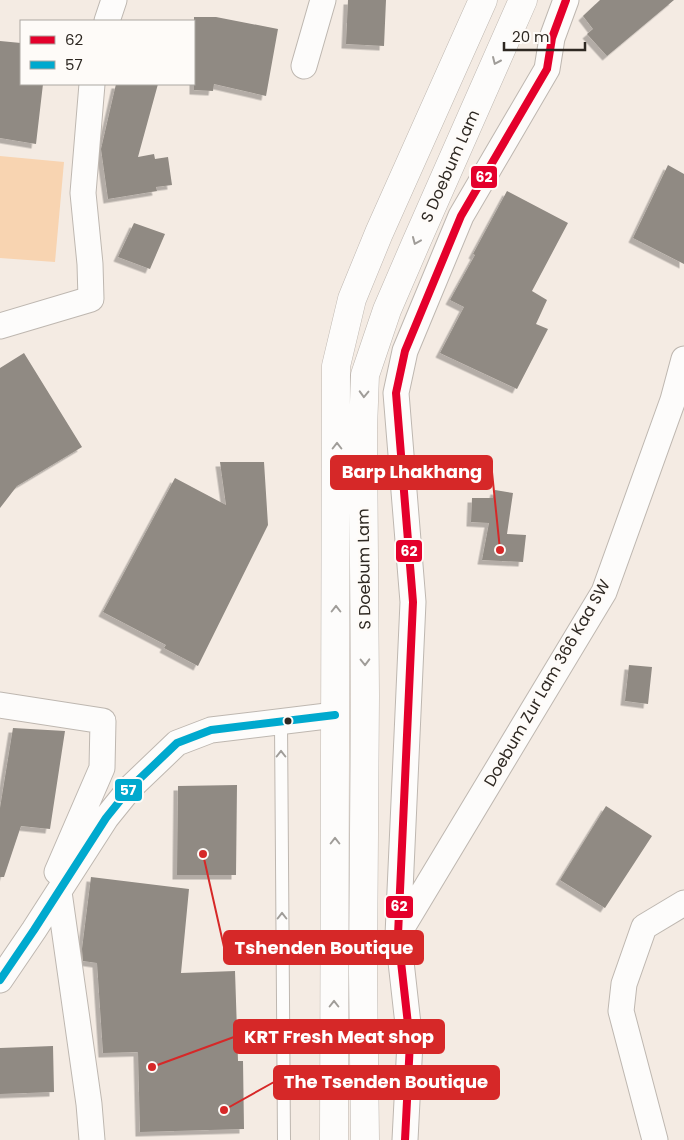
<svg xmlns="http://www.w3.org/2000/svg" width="684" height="1140" viewBox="0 0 684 1140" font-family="Poppins,sans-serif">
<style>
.green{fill:#f8d4b1}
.building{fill:#908a83;filter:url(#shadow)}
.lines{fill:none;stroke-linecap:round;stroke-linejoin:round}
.service-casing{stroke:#beb7b0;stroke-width:14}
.minor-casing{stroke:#beb7b0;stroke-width:27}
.trunk-casing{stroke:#beb7b0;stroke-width:29}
.service{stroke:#fdfcfb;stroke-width:12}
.minor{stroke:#fdfcfb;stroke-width:25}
.trunk{stroke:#fdfcfb;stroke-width:28}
.bus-1-casing{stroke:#fefbf8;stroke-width:11}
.bus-2-casing{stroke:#fefbf8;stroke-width:11}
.bus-1{stroke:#e4002b;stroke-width:8}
.bus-2{stroke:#00a9ce;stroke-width:8}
.oneway{stroke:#a09d99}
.bus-dot{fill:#2e2822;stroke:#fefbf8;stroke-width:2}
.labels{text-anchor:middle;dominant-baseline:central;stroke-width:5;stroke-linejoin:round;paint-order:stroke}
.street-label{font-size:16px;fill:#2e2822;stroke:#fefbf8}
.leader{fill:none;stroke:#d62828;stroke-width:2}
.callout-dot{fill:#d62828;stroke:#fefbf8;stroke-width:2}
.callout{fill:#d62828;stroke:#d62828;stroke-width:2}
.callout-label{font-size:18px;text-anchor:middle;font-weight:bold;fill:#fff}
.line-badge{stroke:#fefbf8;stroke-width:2}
.badge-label{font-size:14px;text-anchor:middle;font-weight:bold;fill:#fff}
</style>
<defs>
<filter id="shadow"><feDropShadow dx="-4.5" dy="4.5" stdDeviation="0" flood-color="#0004"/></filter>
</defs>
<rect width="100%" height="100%" fill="#f4ebe3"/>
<path class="green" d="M0,156L64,162L55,262L0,258Z"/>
<path class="building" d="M348,0H386L384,46L346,44Z
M600,0H674L607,56L587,34L593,29L583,16Z
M194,17H216L278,29L266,96L214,84L213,91L194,90Z
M0,41L21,43V84H43L36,144L0,138Z
M116,84H158L138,157L154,154L155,159L168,157L172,185L156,187L157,191L108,199L101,149Z
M668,165L684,174V264L633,238Z
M507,191L568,223L532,291L547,300L536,324L548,329L517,389L440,353L464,307L450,300L475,255L473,254Z
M134,223L165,234L150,269L118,257Z
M24,353L82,447L17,486L0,508V368Z
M220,462H264L268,525L198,666L164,648L166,645L103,612L175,478L226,505Z
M495,490L513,493L507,534L526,535L523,562L482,560L489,523L471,522L472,498H493Z
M629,665L652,667L648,704L625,701Z
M13,728L65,731L50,829L21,826L4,877H0V808Z
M237,785L236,875H177L178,786Z
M606,806L652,836L605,908L560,880Z
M91,877L189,889L181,973L235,971L238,1061H243L244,1129L140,1132L138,1052L103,1053L97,963L83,961L82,949Z
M53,1046L54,1092L0,1094V1048Z"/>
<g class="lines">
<g class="service-casing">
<path id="service" d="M281,723L284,1140"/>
</g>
<g class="minor-casing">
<path id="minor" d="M107,21L114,0
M304,66L323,0
M0,326L91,299L90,264L83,193L92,84
M0,705L103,721L102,768L57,872
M59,892L89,1104L92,1140
M400,931L604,592L673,400L684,359
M0,980L34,930L106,818L131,787L177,743L211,730L335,715
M405,1140L410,1042L398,935L413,602L396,393L405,351L461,216L547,69L552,38L566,0
M655,1140L621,1011L624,984L644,927L684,903"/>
</g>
<g class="trunk-casing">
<path id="trunk" d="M334,1140L336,366L352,299L379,233L483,0
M365,1140L363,972L365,696L363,429L365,375L387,310L415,245L523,0"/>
</g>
<use href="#service" class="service"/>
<use href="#minor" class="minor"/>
<use href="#trunk" class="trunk"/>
<g class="bus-1-casing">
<path id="bus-1" d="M405,1140L410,1042L398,935L413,602L396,393L405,351L461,216L547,69L552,38L566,0"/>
</g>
<g class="bus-2-casing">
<path id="bus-2" d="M0,980L34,930L106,818L131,787L177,743L211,730L335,715"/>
</g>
<use href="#bus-1" class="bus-1"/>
<use href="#bus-2" class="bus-2"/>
</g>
<defs><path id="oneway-chevron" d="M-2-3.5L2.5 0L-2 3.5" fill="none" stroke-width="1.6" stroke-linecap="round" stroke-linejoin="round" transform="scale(1.25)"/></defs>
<g class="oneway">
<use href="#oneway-chevron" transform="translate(496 61) rotate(114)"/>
<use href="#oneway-chevron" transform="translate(416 241) rotate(113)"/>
<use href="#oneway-chevron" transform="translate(364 394) rotate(92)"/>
<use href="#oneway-chevron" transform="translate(337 446) rotate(-90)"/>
<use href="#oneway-chevron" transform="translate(336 609) rotate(-90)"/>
<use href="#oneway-chevron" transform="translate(365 662) rotate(89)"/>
<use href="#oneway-chevron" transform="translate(281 754) rotate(-90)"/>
<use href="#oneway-chevron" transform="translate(335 841) rotate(-90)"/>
<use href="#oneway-chevron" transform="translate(282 916) rotate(-90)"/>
<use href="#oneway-chevron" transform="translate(334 1004) rotate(-90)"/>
</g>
<circle class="bus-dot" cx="288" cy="721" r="4.5"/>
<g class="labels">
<g class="street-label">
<text transform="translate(450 166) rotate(-66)">S Doebum Lam</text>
<text transform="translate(364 569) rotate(-91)">S Doebum Lam</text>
<text transform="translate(547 683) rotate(-60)">Doebum Zur Lam 366 Kaa SW</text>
</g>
</g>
<path class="leader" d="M500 550L492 472M203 854L224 947M152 1067L234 1037M224 1110L274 1082"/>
<g class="callout-dot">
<circle cx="500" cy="550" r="5"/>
<circle cx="203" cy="854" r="5"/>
<circle cx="152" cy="1067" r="5"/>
<circle cx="224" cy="1110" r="5"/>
</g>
<g class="callout">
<rect x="331" y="456" width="161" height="33" rx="5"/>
<rect x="224" y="931" width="199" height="33" rx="5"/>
<rect x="234" y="1020" width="210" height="33" rx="5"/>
<rect x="274" y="1066" width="225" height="33" rx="5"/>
</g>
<g class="callout-label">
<text x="412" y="478">Barp Lhakhang</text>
<text x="324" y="954">Tshenden Boutique</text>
<text x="339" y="1043">KRT Fresh Meat shop</text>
<text x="386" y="1088">The Tsenden Boutique</text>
</g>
<g class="line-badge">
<rect x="470" y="165" width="28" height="24" rx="5" fill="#e4002b"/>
<rect x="395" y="539" width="28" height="24" rx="5" fill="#e4002b"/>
<rect x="114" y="778" width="29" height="24" rx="5" fill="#00a9ce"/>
<rect x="385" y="895" width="29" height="24" rx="5" fill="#e4002b"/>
</g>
<g class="badge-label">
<text x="484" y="182">62</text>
<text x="409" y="556">62</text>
<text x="128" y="795">57</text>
<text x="399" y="911">62</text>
</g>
<rect x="20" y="20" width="175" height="65" fill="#fefbf8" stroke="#aba7a2"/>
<rect x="30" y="36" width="25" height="8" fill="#e4002b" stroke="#aba7a2"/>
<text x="65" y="45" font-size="15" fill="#2e2822">62</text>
<rect x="30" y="61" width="25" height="8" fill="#00a9ce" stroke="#aba7a2"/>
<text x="65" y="70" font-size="15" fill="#2e2822">57</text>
<path d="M504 42v8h81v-8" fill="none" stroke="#2e2822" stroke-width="2.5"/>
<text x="512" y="42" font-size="15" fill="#2e2822" stroke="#fefbf8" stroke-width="4" paint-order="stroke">20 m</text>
</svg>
